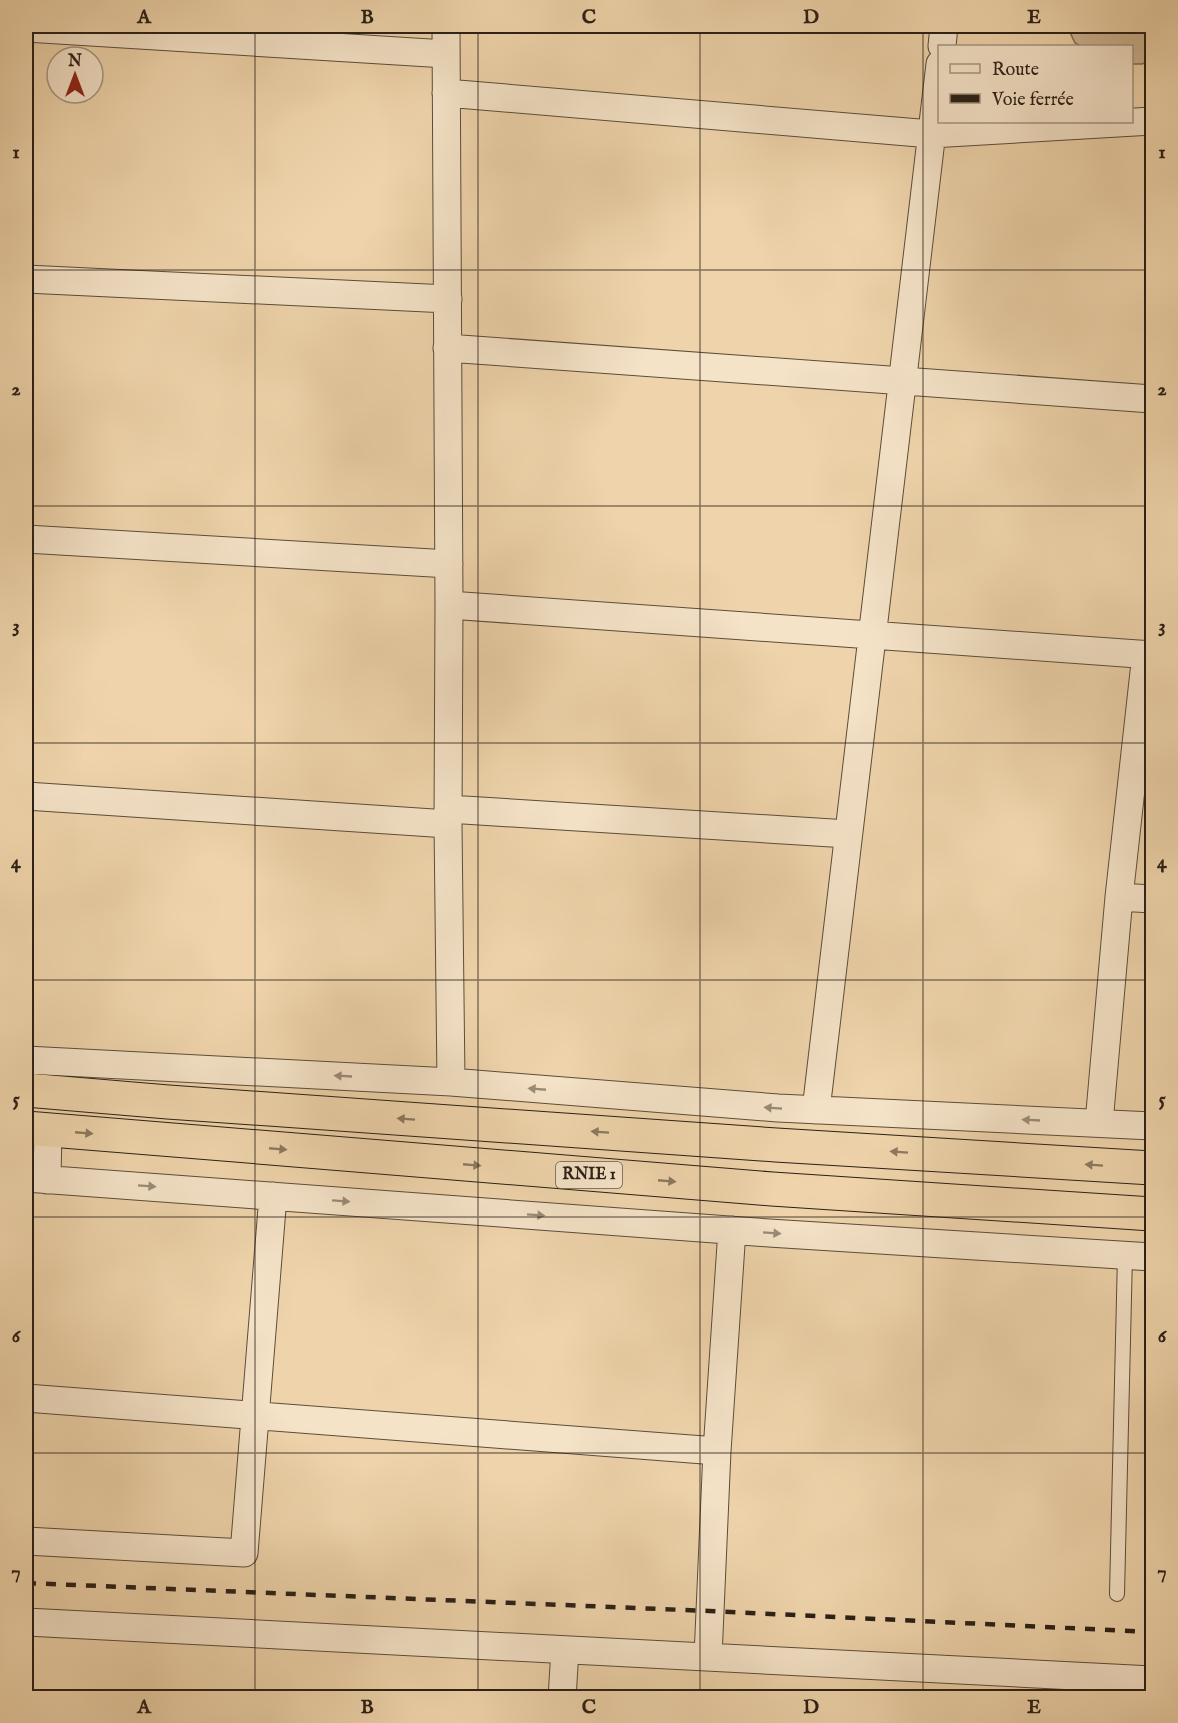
<svg xmlns="http://www.w3.org/2000/svg" width="1178" height="1723" viewBox="0 0 1178 1723" font-family="'IM FELL English',serif">
<style>
.green{fill:#ceb592;stroke:#7c6a54;stroke-width:1.5}
.lines{fill:none;stroke-linecap:round;stroke-linejoin:round}
.lane-casing{stroke:#5b4c3b;stroke-width:16}
.street-casing{stroke:#5b4c3b;stroke-width:29}
.highway-casing{stroke:#2a1f16;stroke-width:35}
.lane{stroke:#f5e3c8;stroke-width:14}
.street{stroke:#f5e3c8;stroke-width:27}
.highway{stroke:#efd4ab;stroke-width:33}
.rail{stroke:#2a1f16;stroke-width:4.5;stroke-dasharray:10 10;stroke-linecap:butt}
.oneway{fill:#9a8b78}
.oneway2{fill:#8c7a60}
.grid{fill:none;stroke:#2a1f16;stroke-width:1.5;stroke-opacity:0.55}
.labels{text-anchor:middle;dominant-baseline:central;stroke-width:5;stroke-linejoin:round;paint-order:stroke}
.shield{fill:#f5e3c8;stroke:#675a4b;stroke-width:1.5}
.shield-label{font-size:16px;font-weight:bold;fill:#2a1f16}
.neatline{fill:none;stroke:#2a1f16;stroke-width:2}
.grid-label{font-size:20px;text-anchor:middle;font-weight:bold;fill:#2a1f16}
</style>
<rect width="100%" height="100%" fill="#efd4ab"/>
<filter id="stains"><feTurbulence type="fractalNoise" baseFrequency=".00333" numOctaves="4"/><feColorMatrix values="0 0 0 0 .2 0 0 0 0 .09 0 0 0 0 .02 0 0 0 .5 -.17"/></filter>
<radialGradient id="worn" r=".72"><stop offset=".6" stop-color="#630" stop-opacity="0"/><stop offset="1" stop-color="#630" stop-opacity=".3"/></radialGradient>
<path class="green" d="M1067,26H1152V60L1142,64H1132V46H1081L1075,43Z"/>
<g class="lines">
<g class="lane-casing">
<path id="lane" d="M1117,1594L1125,1255"/>
</g>
<g class="street-casing">
<path id="street" d="M446,26L449,605L448,824L451,1082
M26,28L446,54
M942,46L944,26
M446,93L931,134L1152,121
M26,279L448,299
M447,348L1152,399
M26,539L449,564
M449,605L1152,655
M26,796L448,824
M448,809L848,834
M1119,897L1152,899
M26,1060L451,1082L778,1108L1152,1126
M816,1110L940,64
M1099,1123L1119,897L1146,654
M26,1178L769,1233L1152,1257
M47,1180L48,1129
M26,1398L717,1451
M26,1541L244,1553L273,1196
M26,1622L1152,1680
M708,1657L717,1451L732,1230
M562,1698L565,1650"/>
</g>
<g class="highway-casing">
<path id="highway" d="M26,1090L168,1102L776,1145L1152,1168
M26,1128L772,1189L1152,1214"/>
</g>
<use href="#lane" class="lane"/>
<use href="#street" class="street"/>
<use href="#highway" class="highway"/>
<path class="rail" d="M26,1583L709,1611L1152,1632"/>
</g>
<defs><path id="oneway-solid" d="M-6-.8H1V-3.2L6.5 0L1 3.2V.8H-6Z" transform="scale(1.5)"/></defs>
<g class="oneway">
<use href="#oneway-solid" transform="translate(343 1076) rotate(-177)"/>
<use href="#oneway-solid" transform="translate(537 1089) rotate(-175)"/>
<use href="#oneway-solid" transform="translate(773 1108) rotate(-176)"/>
<use href="#oneway-solid" transform="translate(1031 1120) rotate(-177)"/>
<use href="#oneway-solid" transform="translate(147 1186) rotate(4)"/>
<use href="#oneway-solid" transform="translate(341 1201) rotate(4)"/>
<use href="#oneway-solid" transform="translate(536 1215) rotate(4)"/>
<use href="#oneway-solid" transform="translate(772 1233) rotate(4)"/>
</g>
<g class="oneway2">
<use href="#oneway-solid" transform="translate(406 1119) rotate(-176)"/>
<use href="#oneway-solid" transform="translate(600 1132) rotate(-176)"/>
<use href="#oneway-solid" transform="translate(84 1133) rotate(5)"/>
<use href="#oneway-solid" transform="translate(278 1149) rotate(5)"/>
<use href="#oneway-solid" transform="translate(899 1152) rotate(-176)"/>
<use href="#oneway-solid" transform="translate(472 1165) rotate(5)"/>
<use href="#oneway-solid" transform="translate(1094 1165) rotate(-176)"/>
<use href="#oneway-solid" transform="translate(667 1181) rotate(5)"/>
</g>
<path class="grid" d="M255,26V1698M478,26V1698M700,26V1698M923,26V1698M26,270H1152M26,506H1152M26,743H1152M26,980H1152M26,1217H1152M26,1453H1152"/>
<g class="labels">
<rect class="shield" x="556" y="1162" width="66" height="26" rx="4.5"/>
<g class="shield-label">
<text x="589" y="1175">RNIE 1</text>
</g>
</g>
<rect width="1178" height="1723" fill="none" stroke="#efd4ab" stroke-width="66"/>
<rect x="938" y="45" width="195" height="78" fill="#f5e3c8" stroke="#a49581" stroke-width="1.5"/>
<rect x="950" y="64" width="30" height="9" fill="#f5e3c8" stroke="#a49581" stroke-width="1.5"/>
<text x="992" y="75" font-size="18" fill="#2a1f16">Route</text>
<rect x="950" y="94" width="30" height="9" fill="#2a1f16" stroke="#a49581" stroke-width="1.5"/>
<text x="992" y="105" font-size="18" fill="#2a1f16">Voie ferrée</text>
<g transform="translate(75 75)"><circle r="28" fill="#f5e3c8" stroke="#a49581" stroke-width="1.5"/>
<path d="M0-4.5L10 22L0 15L-10 22Z" fill="#8f2418"/>
<text y="-9" font-size="16" font-weight="bold" text-anchor="middle" fill="#2a1f16">N</text>
</g>
<rect x="33" y="33" width="1112" height="1657" class="neatline"/>
<g class="grid-label">
<text x="144" y="23">A</text>
<text x="367" y="23">B</text>
<text x="589" y="23">C</text>
<text x="811" y="23">D</text>
<text x="1034" y="23">E</text>
<text x="16" y="158">1</text>
<text x="1162" y="158">1</text>
<text x="16" y="395">2</text>
<text x="1162" y="395">2</text>
<text x="16" y="632">3</text>
<text x="1162" y="632">3</text>
<text x="16" y="868">4</text>
<text x="1162" y="868">4</text>
<text x="16" y="1105">5</text>
<text x="1162" y="1105">5</text>
<text x="16" y="1342">6</text>
<text x="1162" y="1342">6</text>
<text x="16" y="1578">7</text>
<text x="1162" y="1578">7</text>
<text x="144" y="1713">A</text>
<text x="367" y="1713">B</text>
<text x="589" y="1713">C</text>
<text x="811" y="1713">D</text>
<text x="1034" y="1713">E</text>
</g>
<rect width="100%" height="100%" filter="url(#stains)"/>
<rect width="100%" height="100%" fill="url(#worn)"/>
</svg>
